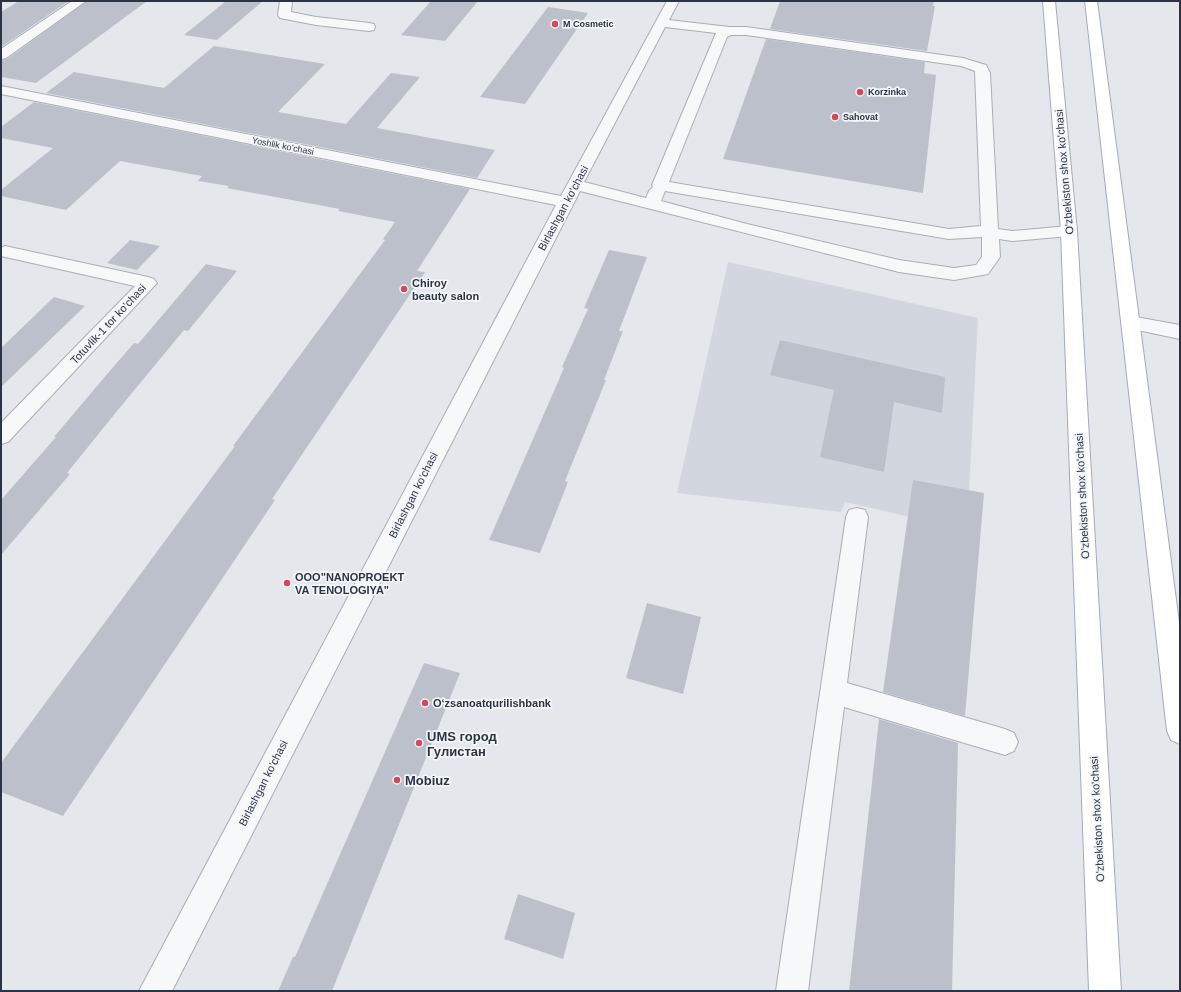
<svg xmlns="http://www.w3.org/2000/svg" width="1181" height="992" viewBox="0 0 1181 992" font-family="Arial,sans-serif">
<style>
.built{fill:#d2d6de}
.building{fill:#bbc0ca}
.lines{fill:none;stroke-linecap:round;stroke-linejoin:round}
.minor-casing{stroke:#a9aeb7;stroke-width:2}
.major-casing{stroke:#a3abb8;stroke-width:2}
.minor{fill:#f7f8fa;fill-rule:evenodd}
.major{fill:#fff;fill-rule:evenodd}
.poi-dot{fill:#d1495b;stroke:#f4f6f9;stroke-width:1.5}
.labels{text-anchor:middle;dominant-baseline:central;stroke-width:3.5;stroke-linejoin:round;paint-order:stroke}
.far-poi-label{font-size:9px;font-weight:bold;fill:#2b3445;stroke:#f4f6f9;text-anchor:start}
.far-street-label{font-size:9px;fill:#2b3445;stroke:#f4f6f9}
.street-label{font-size:11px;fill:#2b3445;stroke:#f4f6f9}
.poi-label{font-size:11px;font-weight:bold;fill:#2b3445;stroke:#f4f6f9;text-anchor:start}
.near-poi-label{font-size:13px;font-weight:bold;fill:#2b3445;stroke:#f4f6f9;text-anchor:start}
</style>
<rect width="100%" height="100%" fill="#e4e7ec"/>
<path class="built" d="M728,262L978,318L967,530L845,502L841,512L677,493Z"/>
<path class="building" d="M19,1H69L1,47V12Z
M87,1H147L36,83L1,77V60L7,59Z
M226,1H263L217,40L184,35Z
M431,1H478L445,41L401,35Z
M780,1H934L933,6H935L927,51L770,29Z
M548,7L588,13L525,104L480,97Z
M766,39L925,62L924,73L936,75L923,193L723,159Z
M214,46L325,64L278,112L346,124L391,73L420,77L377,128L495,150L477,178L46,93L74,72L164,88Z
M34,102L470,189L417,271L425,272L272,499L275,500L63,816L1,792V763L235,446H233L385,240L383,239L395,222L338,211L340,209L227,188L229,186L198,181L202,176L120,161L66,210L1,196V190L53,148L1,138V127Z
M130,240L160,246L137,270L107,263Z
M609,250L647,257L619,331H623L604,380H606L565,481L568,482L540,553L489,540L564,368L562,367L588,309L584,308Z
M206,264L237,271L188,331L184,330L117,411L67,473L70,474L1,555V500L56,437H54L108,373L134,343L138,344Z
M54,297L85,306L1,387V348Z
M780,340L945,377L942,413L894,402L884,472L820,457L834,390L770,375Z
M913,480L984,493L965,716L883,692Z
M647,603L701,617L683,694L626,678Z
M424,663L460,673L332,991H278L293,957H295Z
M879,719L958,743L952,991H849Z
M518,894L575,913L563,959L504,939Z"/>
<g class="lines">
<g class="minor-casing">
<path id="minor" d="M72,1H86L6,58L1,59V49Z
M280,1H292L291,12L316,17L369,23L374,24L375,27L374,30L369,31L316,25L280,18L278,15Z
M667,1H679L669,20L729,27H746L963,58L986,65L990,73L998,229L1012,231L1069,226L1075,227L1077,231L1075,235L1069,236L1012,241L999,239L1000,257L988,274L954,280L899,272L580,191L172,991H139L556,205L1,94V86L561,196ZM665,27L716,33L652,185L653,187L649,191L646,198L584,182ZM731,35H746L961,66L975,71L981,226L949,229L669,182L727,37ZM665,191L949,239L982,237V257L976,265L954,268L899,260L747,224L661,201Z
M5,246L148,277L154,279L157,283L8,442L1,444V423L135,286L1,256V248Z
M1130,316L1180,325V339L1123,327L1121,322L1123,317Z
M857,508L865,510L868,517L847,683L1005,729L1014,733L1018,742L1014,751L1005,755L844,707L808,991H776L846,517L849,510Z"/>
</g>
<g class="major-casing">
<path id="major" d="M1043,1H1055L1077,231L1121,991H1089L1061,231Z
M1085,1H1097L1180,630V744L1171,740L1167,731Z"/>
</g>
<use href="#minor" class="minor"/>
<use href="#major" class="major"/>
</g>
<g class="poi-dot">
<circle cx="555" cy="24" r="4"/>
<circle cx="860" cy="92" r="4"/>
<circle cx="835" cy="117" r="4"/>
<circle cx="404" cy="289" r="4"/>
<circle cx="287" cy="583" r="4"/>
<circle cx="425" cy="703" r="4"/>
<circle cx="419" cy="743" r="4"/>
<circle cx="397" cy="780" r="4"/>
</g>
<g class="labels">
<g class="far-poi-label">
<text x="563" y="24">M Cosmetic</text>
<text x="868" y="92">Korzinka</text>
<text x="843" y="117">Sahovat</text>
</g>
<g class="far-street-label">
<text transform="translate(283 146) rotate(11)">Yoshlik ko'chasi</text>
</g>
<g class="street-label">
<text transform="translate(1064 172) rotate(-95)">O'zbekiston shox ko'chasi</text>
<text transform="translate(563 208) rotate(-62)">Birlashgan ko'chasi</text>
<text transform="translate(108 324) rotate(-47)">Totuvlik-1 tor ko'chasi</text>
<text transform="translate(413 495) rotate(-63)">Birlashgan ko'chasi</text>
<text transform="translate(1082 496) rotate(-93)">O'zbekiston shox ko'chasi</text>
<text transform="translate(263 783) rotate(-63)">Birlashgan ko'chasi</text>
<text transform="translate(1097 819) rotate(-93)">O'zbekiston shox ko'chasi</text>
</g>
<g class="poi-label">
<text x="412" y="283">Chiroy<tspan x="412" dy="13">beauty salon</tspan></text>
<text x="295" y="577">ООО"NANOPROEKT<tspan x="295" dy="13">VA TENOLOGIYA"</tspan></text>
<text x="433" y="703">Oʻzsanoatqurilishbank</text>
</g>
<g class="near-poi-label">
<text x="427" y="736">UMS город<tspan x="427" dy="15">Гулистан</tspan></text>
<text x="405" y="780">Mobiuz</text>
</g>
</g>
<rect width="1181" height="992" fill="none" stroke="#2b3445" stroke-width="4"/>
</svg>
